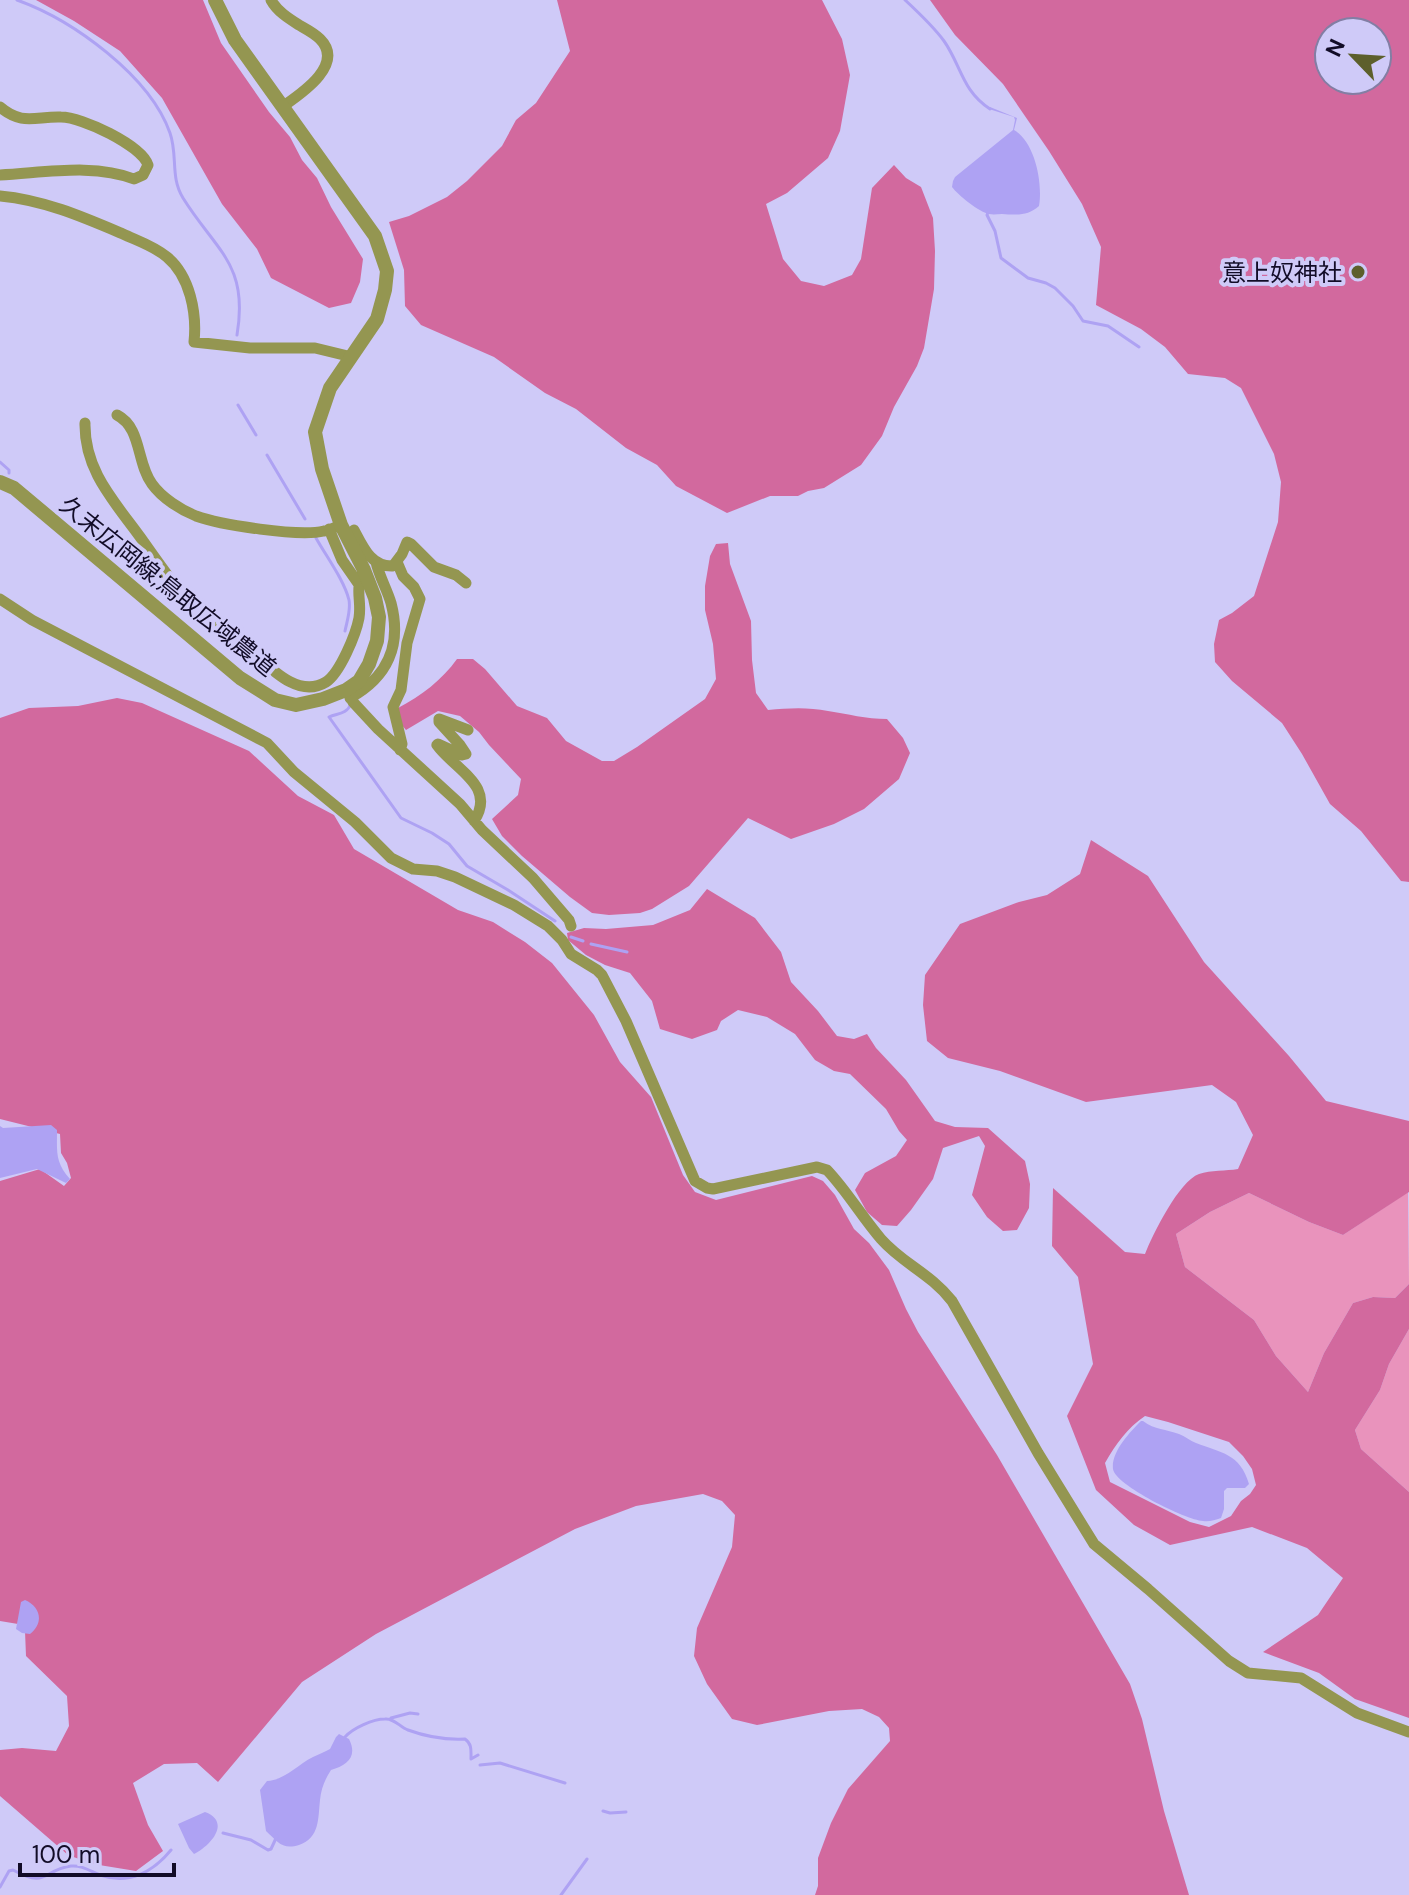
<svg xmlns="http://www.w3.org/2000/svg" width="1409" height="1895" viewBox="0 0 1409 1895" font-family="'DM Sans','Noto Sans JP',sans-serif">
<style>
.green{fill:#e993bc}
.forest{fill:#d2699e;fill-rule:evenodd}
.water{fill:#aea2f3}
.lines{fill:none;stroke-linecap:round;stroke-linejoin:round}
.stream{stroke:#aea2f3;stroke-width:3}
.minor{stroke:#949651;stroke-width:11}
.tertiary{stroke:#949651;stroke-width:14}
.poi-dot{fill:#5d5f2c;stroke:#cfcaf8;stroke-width:3}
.labels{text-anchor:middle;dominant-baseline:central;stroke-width:8;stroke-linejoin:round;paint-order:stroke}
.poi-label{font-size:24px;fill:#120c27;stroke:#cfcaf8;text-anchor:end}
.street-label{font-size:24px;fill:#120c27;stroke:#cfcaf8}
</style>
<rect width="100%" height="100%" fill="#cfcaf8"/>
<path class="green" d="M1408,1192L1409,1284L1395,1298L1373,1297L1353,1303L1324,1353L1308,1392L1276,1356L1254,1320L1185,1267L1176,1234L1210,1212L1249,1193L1309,1222L1343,1235Z
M1409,1329V1492L1361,1449L1355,1430L1380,1390L1389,1364Z"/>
<path class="forest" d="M36,0H203L221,43L269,112L290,137L302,160L317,178L331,207L363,259L360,282L351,303L329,308L271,278L257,249L222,204L162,98L120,51L74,21Z
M557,0H822L842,39L850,75L840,131L828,158L787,193L766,204L783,259L801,281L824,286L852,275L861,259L872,188L894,165L906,178L921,187L933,218L935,251L934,289L924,348L917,366L894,407L882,436L861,465L824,488L808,491L798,496H770L727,513L676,486L657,465L626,448L576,409L545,393L494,357L421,325L405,306L404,270L389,222L409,216L447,197L467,181L502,146L516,120L536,103L570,51Z
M930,0H1409V882L1401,881L1361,831L1330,804L1302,754L1282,723L1232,681L1215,662L1214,644L1219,620L1232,613L1254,596L1278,522L1281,482L1274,454L1241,388L1225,378L1188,374L1165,347L1141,329L1096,305L1101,247L1082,204L1049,151L1003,84L955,35ZM1329,32H1377V80H1329Z
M728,543L730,564L751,621L752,660L756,693L768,710C789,708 808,707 828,711C848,714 866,719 887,719L903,738L910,753L899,779L864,809L834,824L791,839L748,818L689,886L652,909L640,913L609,915L592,913L570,897L522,856L502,836L492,819L518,795L521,779L489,745L479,732L460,716L438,711L406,730L401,724L398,708C421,696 442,680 457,659H473L485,669L517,706L547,718L566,741L602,761H614L637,747L705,699L716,679L713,644L705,610V586L710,556L716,544Z
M117,698L142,703L249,751L298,796L334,815L354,849L458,910L493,922L525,942L552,963L594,1015L620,1062L651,1097L683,1175L695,1192L716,1200L812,1176L823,1181L835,1195L854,1229L869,1243L889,1270L906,1309L918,1332L997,1455L1130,1684L1142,1719L1164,1811L1189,1895H815L818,1886V1858L831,1823L848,1789L890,1741L889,1728L879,1717L862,1709L829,1711L757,1725L732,1719L707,1684L694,1656L697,1628L732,1547L735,1515L722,1501L703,1494L636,1506L575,1529L376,1634L302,1682L218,1782L197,1763L164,1764L133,1783L148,1825L163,1851L136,1871L93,1864L68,1855L0,1796V1750L22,1748L56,1751L69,1726L67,1696L26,1656L25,1631L18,1624L0,1621V1181L40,1169L64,1186L71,1178L67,1163L61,1153L60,1134L0,1119V718L29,708L78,706Z
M1091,840L1148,876L1204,962L1289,1056L1326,1101L1409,1121V1192L1343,1235L1309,1222L1249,1193L1210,1212L1176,1234L1185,1267L1254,1320L1276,1356L1308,1392L1324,1353L1353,1303L1373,1297L1395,1298L1409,1284V1329L1389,1364L1380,1390L1355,1430L1361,1449L1409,1492V1718L1355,1699L1319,1673L1263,1652L1318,1615L1343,1578L1307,1548L1252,1527L1170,1545L1134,1525L1096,1490L1067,1416L1093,1364L1078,1277L1052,1246L1053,1188L1125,1252L1145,1254C1153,1234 1179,1181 1199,1174C1211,1170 1226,1171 1238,1169L1253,1135L1236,1102L1212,1085L1086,1102L1000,1071L948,1058L927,1041L923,1005L925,975L960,924L1019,902L1047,895L1080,874ZM1145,1416L1168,1422L1229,1442L1243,1456L1252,1469L1256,1485L1250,1494L1241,1501L1231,1516L1209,1527L1190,1522L1110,1482L1105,1463C1116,1444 1127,1428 1145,1416Z
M707,889L755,918L781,952L791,982L818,1011L837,1036L854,1039L867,1034L876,1048L906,1080L935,1121L955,1127L988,1128L1025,1161L1030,1184L1029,1208L1017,1230L1003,1231L987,1217L972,1195L985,1146L979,1136L943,1148L933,1179L911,1210L897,1226L882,1225L867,1212L855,1190L865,1173L896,1156L907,1140L899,1131L886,1109L850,1074L834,1071L815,1060L795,1034L767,1017L738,1010L721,1021L717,1030L692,1039L660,1029L652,1001L630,973L605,965L586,955L568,940L567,933L584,928L606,929L653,925L690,910Z"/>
<path class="water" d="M990,107L1017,118L1014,130C1035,142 1043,183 1039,206C1028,216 1017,215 1002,214C998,214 994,215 989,214C979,212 958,195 952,187L953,181L955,177L1013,130L1015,120L1014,117L989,109Z
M51,1125L57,1130C57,1152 55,1162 70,1179L66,1183L37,1169L0,1178V1126L3,1128Z
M1141,1421H1143C1155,1430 1166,1429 1179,1434C1185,1436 1190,1441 1196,1443C1221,1453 1240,1453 1249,1484L1245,1488H1227L1224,1491V1509L1221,1518C1215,1520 1209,1522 1203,1521C1186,1520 1115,1485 1113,1469C1111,1452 1130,1432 1141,1421Z
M25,1600C41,1607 44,1623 30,1634L22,1633L16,1629L21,1602Z
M339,1734L349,1739C358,1757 347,1765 331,1770C325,1779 321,1789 320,1800C318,1818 320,1838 299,1845C282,1850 278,1842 266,1831L260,1790L267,1781C285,1780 297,1765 313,1757C319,1754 325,1752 330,1749L336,1737Z
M205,1812C232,1822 210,1846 194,1854L189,1848L178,1824Z"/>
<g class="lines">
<path class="stream" d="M17,0C73,20 150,76 170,133C178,156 170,177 183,198C216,251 249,264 237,335
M905,0C919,13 933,26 944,41C961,65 962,91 990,109
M989,210L987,215L995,231L1001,258L1028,278L1046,283L1055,288L1073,306L1083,321L1108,326L1139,347
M238,405L256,435
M267,455L305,519
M0,462L9,470V473
M316,538C326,556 344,580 349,600C351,610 347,621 345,631
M351,704C346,715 337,713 329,717L401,818L432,833L449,844L467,866L508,890L555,921
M571,937L583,941
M591,944L627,952
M391,1718L410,1713L418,1714
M345,1737C353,1728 373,1719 385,1719C394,1718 400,1727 408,1730C427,1737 444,1740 465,1739C472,1744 471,1750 471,1759L478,1755
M480,1765L500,1763L565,1783
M603,1811L610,1813L626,1812
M223,1833L251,1840L268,1850L271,1849L277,1836
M0,1887L9,1871L13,1870C48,1889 42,1870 71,1866C82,1865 90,1871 100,1875C129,1885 153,1872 171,1850
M561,1895L587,1859"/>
<path class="minor" d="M271,0C277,11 288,18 299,25C306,29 314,33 320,39C346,65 299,95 282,107
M0,107C22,126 36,116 61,117C82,117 141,145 148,165L143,175L134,179C94,163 43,173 0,175
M0,196C44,200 83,217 123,234C138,241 154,246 167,257C190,276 197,313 194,342L250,348H315L352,357
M117,415C142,428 136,462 152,484C162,498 181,510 196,516C221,525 299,537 324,531C330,530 336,527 341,525
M85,423C84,472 116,503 143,541C162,568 183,598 207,622C216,632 232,635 243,644C264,660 295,701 326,682C340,673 356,634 359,618C362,599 354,591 364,570
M329,529L342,560L358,583
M354,530C363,547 371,567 393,566L402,554L407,542L411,544L434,567L456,575L466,583
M397,562L403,576L414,587L420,599L407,643L401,690L393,707L402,744L400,750
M0,599L32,620L267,743L294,772L355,822L391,858L413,869L437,871L455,877L514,905L548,926L562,940L571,954L597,970L602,975L626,1021L695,1181L707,1188L713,1189L817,1167L827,1170C847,1191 862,1217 881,1239C903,1264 930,1273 952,1301L1038,1453L1094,1544L1148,1589L1229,1661L1248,1673L1301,1678L1357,1713L1409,1732
M346,690L353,702L378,729L460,804L482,830L533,878L569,920L571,926
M350,698C388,677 402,645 391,603C387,589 379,576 376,562
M468,730L439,719V722L460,745L466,754L462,755L438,744L437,745C455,770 497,786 474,821"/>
<path class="tertiary" d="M0,482L14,488L240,678L275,700L296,705L323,699L346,690L359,681L369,664L377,641L379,617L375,598L364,570L341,525L322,469L315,432L330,388L377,319L385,290L387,271L375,236L235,40L215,0"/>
</g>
<circle class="poi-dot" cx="1358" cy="272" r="8"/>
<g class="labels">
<g class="poi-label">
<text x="1342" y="272">意上奴神社</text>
</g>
<g class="street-label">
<text transform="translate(168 586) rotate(39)">久末広岡線;鳥取広域農道</text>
</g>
</g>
<g transform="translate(1353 56) rotate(295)"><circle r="38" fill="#cfcaf8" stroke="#837ea4" stroke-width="2"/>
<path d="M0-6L14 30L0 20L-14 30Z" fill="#5d5f2c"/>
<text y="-12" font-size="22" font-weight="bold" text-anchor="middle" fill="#120c27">N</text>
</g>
<path d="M20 1863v12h154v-12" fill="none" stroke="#120c27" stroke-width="4"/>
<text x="32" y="1863" font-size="24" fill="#120c27" stroke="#cfcaf8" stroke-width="6" paint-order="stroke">100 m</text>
</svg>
